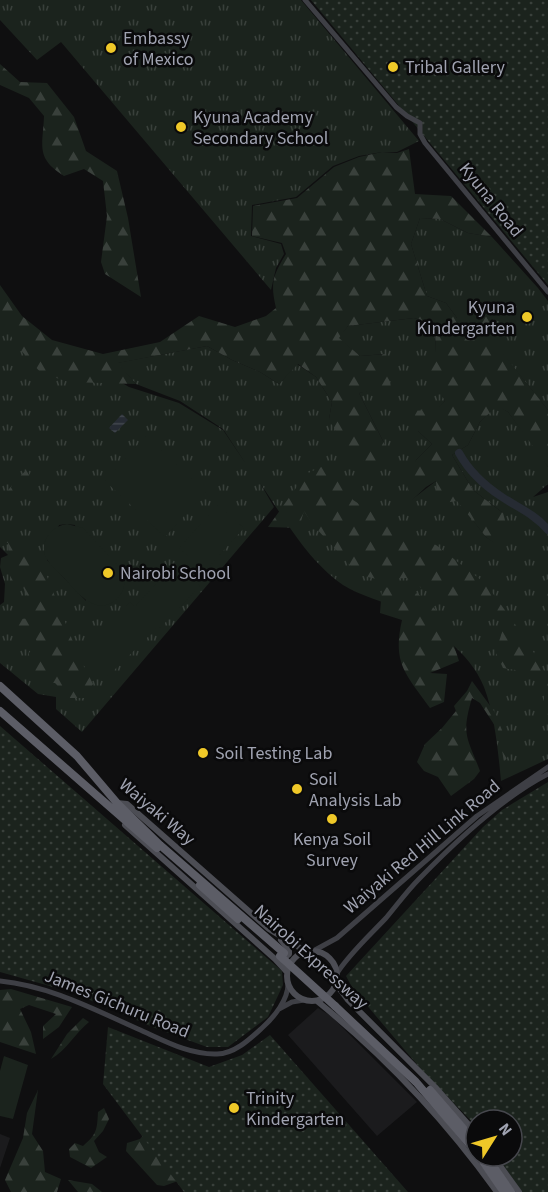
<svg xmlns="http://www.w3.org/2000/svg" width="548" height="1192" viewBox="0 0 548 1192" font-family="'Source Sans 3',sans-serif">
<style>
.built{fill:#1b1b1d}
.grass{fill:url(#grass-tufts);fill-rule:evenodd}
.forest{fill:url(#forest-firs)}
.garden{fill:url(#garden-dots)}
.pitch{fill:#1b231d}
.water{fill:url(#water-rules)}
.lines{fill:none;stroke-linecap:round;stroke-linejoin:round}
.river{stroke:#262b33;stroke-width:8}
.secondary{stroke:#3e3f45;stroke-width:5}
.primary{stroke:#4c4d54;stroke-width:6}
.highway{stroke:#5c5d66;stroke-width:8}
.highway-bridge{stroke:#5c5d66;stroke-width:8}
.poi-dot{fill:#efc828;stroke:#0a0a0b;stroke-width:2}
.labels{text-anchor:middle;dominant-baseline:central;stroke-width:5;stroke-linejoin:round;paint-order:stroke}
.poi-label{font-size:18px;fill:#a0a3b1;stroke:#0a0a0b;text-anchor:start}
.street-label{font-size:18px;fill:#a0a3b1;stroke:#0a0a0b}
</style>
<defs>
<pattern id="grass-tufts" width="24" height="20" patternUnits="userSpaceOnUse" patternTransform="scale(1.5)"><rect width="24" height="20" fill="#1b231d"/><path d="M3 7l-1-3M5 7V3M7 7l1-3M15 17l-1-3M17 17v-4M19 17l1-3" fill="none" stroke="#39403b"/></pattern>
<pattern id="forest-firs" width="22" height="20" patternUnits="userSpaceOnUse" patternTransform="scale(1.5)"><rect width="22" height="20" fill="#1b231d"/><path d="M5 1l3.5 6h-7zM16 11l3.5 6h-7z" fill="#39403b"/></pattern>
<pattern id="garden-dots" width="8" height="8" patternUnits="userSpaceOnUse" patternTransform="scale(1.5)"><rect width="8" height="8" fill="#1b231d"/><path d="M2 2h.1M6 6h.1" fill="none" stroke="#39403b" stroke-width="1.8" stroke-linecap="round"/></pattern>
<pattern id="water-rules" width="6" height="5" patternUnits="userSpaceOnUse" patternTransform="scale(1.5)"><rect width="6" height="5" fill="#262b33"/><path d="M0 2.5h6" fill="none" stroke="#42474e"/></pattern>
</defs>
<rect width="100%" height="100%" fill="#0f0f10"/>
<path class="built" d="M318,1008L331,1016L417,1102L377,1136L288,1035Z
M0,1134L10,1138L0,1168Z"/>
<path class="grass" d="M0,0H301L419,141L397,152H382L359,156L333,166L296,197L252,205L251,236L281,244L284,254L276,268L271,290L61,42L37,60L0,20Z
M420,218L440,219L468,233L492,237L538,288L548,301V410L489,337L457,318L446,303L427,296L411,244Z
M0,303L34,338L95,367L129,387L179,403L223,430L246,464L223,429L180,401L136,384L117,363L207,346L232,360L260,372L279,384L297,364L316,377L332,402L329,419L385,445L359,393L372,390L385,354L360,356L338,338L348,326L414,318L435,324L437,383L445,401L418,431L432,444L416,460L410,501L436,481L457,500L486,537L498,545L503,513L473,490L452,455L468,445L480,422L497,405L508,412L537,450L548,467V484L533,497L548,492V759L501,781C498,750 495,716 484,687C470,652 433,627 402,610C383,601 360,596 343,585C307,560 284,518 260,483L274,507L82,732L56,709V697L38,694L0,663V605L4,602L5,584L0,567L1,558L8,555L0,547ZM67,524L75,525L86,601L47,560L59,525Z"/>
<path class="forest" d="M0,64L20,82L47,83L74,117L86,151L117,171L128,218L141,297L105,274L101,262L107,216L103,181L84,169L64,176C35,158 43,146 44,116L29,98L0,85Z
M409,149L415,194L451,196L492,237L468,233L440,219L420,218L411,244L427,296L446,303L457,318L492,314L490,337L548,410V467L508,412L497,406L480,422L468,445L452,455L473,490L503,513L508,531L498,546L486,537L457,501L443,503L437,495L436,481L426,487L410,502L406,480L416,460L432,444L418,431L414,411L437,409L445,401L424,362L436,352L435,324L414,318L348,326L339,338L360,356L386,354L391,388L359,393L385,445L377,472L343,444L329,419L332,402L316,377L298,364L279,384L260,372L232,360L207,346L118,363L136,384L69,382L41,373L18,347L0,319V285L22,316L52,340L103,354L160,342L199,316L235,327L266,316L276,308C270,283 273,275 286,254L282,243L252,236L253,206L297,198L334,167L359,157L382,152L397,153Z
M332,462L353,500L397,528L436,545L486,584L528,642L548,679V715L544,710V691L533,673L503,668L495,651C507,623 504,624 487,600L443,602L406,578L381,580L359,575L314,526L304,511L299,528L268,527L306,474Z
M27,469L31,478C25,493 10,503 0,515V499Z
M548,506V547L539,537L538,507Z
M0,526L10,532L44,569L79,657L93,684L85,698H70L55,683H37L25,672L29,653L37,642L31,628L22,636L13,632L20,619L33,618V611L23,587L11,592L8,543L0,541Z
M548,579V644L546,608L539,587Z
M382,587C391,588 406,588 414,592C441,606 451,635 459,661L430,673L447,674L444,702L430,708C406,674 392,664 402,620L380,613Z
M472,681L494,711L511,752L504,762L499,732L480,703L472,698C461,735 467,737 480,771L474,779L451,796L438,777L424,771L417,762L425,744L442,728L456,711L454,706L467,691Z
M11,989L72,1007L59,1027L43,1039V1026L56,1014L29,1005L20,1009L31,1032L36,1054L0,1042V990Z
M83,1018L89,1022C75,1033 67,1050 51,1059L67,1034Z
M38,1090L32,1134L43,1151L45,1172L61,1179L57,1192H11L5,1180L23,1138L27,1113Z
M104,1108L109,1119L103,1131L94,1141L99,1152L107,1157L91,1168L70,1157L69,1149L75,1143L83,1146C97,1134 97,1130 98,1112Z
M149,1128L178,1181L164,1186L157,1185L126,1151L127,1143L140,1139Z
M68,1180L92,1184L102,1192H78Z"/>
<path class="garden" d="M311,0H548V285Z
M0,726L282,971L283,985L268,1017L228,1047H207L155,1028L71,992L0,972Z
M548,782V1192H522L497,1156H512V1120H476V1126L420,1068L353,989L346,976L483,827L502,810Z
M108,1027L209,1067L242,1055L270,1035L408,1192H184L103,1084Z"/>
<path class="pitch" d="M146,436L206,492L165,537L105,481Z
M218,505L244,528L205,571L179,548Z
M67,524L83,528L121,569C125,578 126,587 120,595C100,621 77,593 64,578C59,573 52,567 48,561C37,545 50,526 67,524Z
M176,563L200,586L160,628L136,605Z
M130,602L156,629L108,676L82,649Z
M4,1056L28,1065L13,1119L0,1116V1071Z"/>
<path class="water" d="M122,414L128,420L115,433L109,428Z"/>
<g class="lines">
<path class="river" d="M459,453C469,471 485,486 502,497C517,507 536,515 548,530"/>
<path class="secondary" d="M305,0L396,107L407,116L420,123V134L425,143L548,292
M315,950L337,938L477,816L548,767
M337,973C351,952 369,936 386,918C397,905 407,891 419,879C454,843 503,797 548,774
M0,981C50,986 93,1009 138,1029C163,1040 189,1055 217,1054C235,1054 251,1038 263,1027C274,1017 288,1000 288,984
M279,1009L292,1002L304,1000"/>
<path class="primary" d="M117,803L127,804L269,929L305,951
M125,825L275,959L287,972
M281,940L289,950V954L281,961
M287 976a25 25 0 1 1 50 0a25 25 0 1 1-50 0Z
M336,984L348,1000L435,1087L476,1133
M317,1001C385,1056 446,1121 497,1192
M493,1156L519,1192"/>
<path class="highway" d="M0,686L77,756L117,803L160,845L284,953
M0,711L157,848
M200,885L238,919
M335,1006L416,1082L476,1152
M430,1090L476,1143
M479,1156L504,1192
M486,1156L511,1192"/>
<path class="highway-bridge" d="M280,956L335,1006"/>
</g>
<g class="poi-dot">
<circle cx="111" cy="48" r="6"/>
<circle cx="393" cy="67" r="6"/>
<circle cx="181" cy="127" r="6"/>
<circle cx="527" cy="317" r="6"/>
<circle cx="108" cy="573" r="6"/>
<circle cx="203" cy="753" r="6"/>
<circle cx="297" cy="789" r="6"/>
<circle cx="332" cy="819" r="6"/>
<circle cx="234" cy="1108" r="6"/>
</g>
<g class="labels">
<g class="poi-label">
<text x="123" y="38">Embassy<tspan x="123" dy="21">of Mexico</tspan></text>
<text x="405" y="67">Tribal Gallery</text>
<text x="193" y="117">Kyuna Academy<tspan x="193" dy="21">Secondary School</tspan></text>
<text x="515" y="307" text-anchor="end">Kyuna<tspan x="515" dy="21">Kindergarten</tspan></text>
<text x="120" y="573">Nairobi School</text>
<text x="215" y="753">Soil Testing Lab</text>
<text x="309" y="779">Soil<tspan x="309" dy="21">Analysis Lab</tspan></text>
<text x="332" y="839" text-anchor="middle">Kenya Soil<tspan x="332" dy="21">Survey</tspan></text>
<text x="246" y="1098">Trinity<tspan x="246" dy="21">Kindergarten</tspan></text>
</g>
<g class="street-label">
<text transform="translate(491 200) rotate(51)">Kyuna Road</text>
<text transform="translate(157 812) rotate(40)">Waiyaki Way</text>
<text transform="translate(422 847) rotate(-40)">Waiyaki Red Hill Link Road</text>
<text transform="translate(311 957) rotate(42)">Nairobi Expressway</text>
<text transform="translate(117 1004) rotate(22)">James Gichuru Road</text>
</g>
</g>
<g transform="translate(494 1138) rotate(53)"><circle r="28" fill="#0a0a0b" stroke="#46474d" stroke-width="1.5"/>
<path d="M0-4.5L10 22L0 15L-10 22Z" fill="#efc828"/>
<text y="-9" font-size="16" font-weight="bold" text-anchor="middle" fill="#a0a3b1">N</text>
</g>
</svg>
